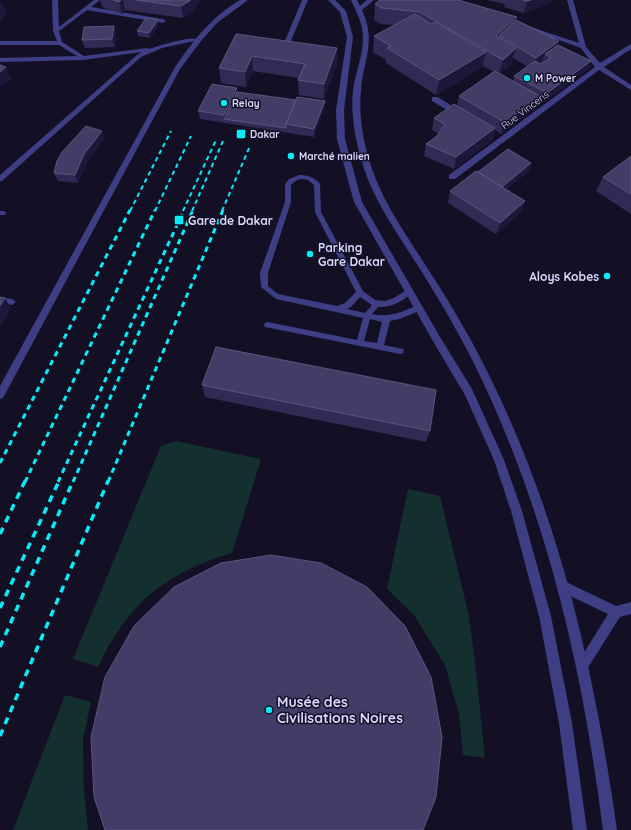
<svg xmlns="http://www.w3.org/2000/svg" width="631" height="830" viewBox="0 0 631 830" font-family="Quicksand,sans-serif">
<style>
.green{fill:#13302e}
.lines{fill:none;stroke-linecap:round;stroke-linejoin:round}
.service{fill:#3d3e84;fill-rule:evenodd}
.pedestrian{fill:#3d3e84;fill-rule:evenodd}
.minor{fill:#3d3e84;fill-rule:evenodd}
.tertiary{fill:#3d3e84;fill-rule:evenodd}
.rail-far2{stroke:#0aeaf7;stroke-width:2;stroke-dasharray:4.5 3.5;stroke-linecap:butt}
.rail-far1{stroke:#0aeaf7;stroke-width:3;stroke-dasharray:5.5 4.5;stroke-linecap:butt}
.rail{stroke:#0aeaf7;stroke-width:3.5;stroke-dasharray:7 6;stroke-linecap:butt}
.wall{fill:#302a54;fill-rule:evenodd}
.shaded-wall{fill:#1d183a}
.building{fill:#423d66;stroke:#5a557e}
.poi-dot{fill:#0aeaf7;stroke:#131026;stroke-width:1.5}
.labels{text-anchor:middle;dominant-baseline:central;stroke-width:3;stroke-linejoin:round;paint-order:stroke}
.far-poi-label{font-size:10px;font-weight:bold;fill:#d9d7fe;stroke:#131026;text-anchor:start}
.far-street-label{font-size:10px;fill:#d9d7fe;stroke:#131026}
.poi-label{font-size:12px;font-weight:bold;fill:#d9d7fe;stroke:#131026;text-anchor:start}
.near-poi-label{font-size:14px;font-weight:bold;fill:#d9d7fe;stroke:#131026;text-anchor:start}
</style>
<rect width="100%" height="100%" fill="#131026"/>
<path class="green" d="M176,441L261,459L232,553C165,573 128,603 98,667L73,659L161,446Z
M408,489L440,496L468,612L475,661L485,758L463,755L459,714L445,665L414,615L387,589Z
M65,695L91,702L83,739L84,789L88,830H13Z"/>
<g class="lines">
<path class="service" d="M52,0H58L59,27L94,0H100L91,7L163,19L166,21L163,23L87,10L59,31L62,42L84,56L147,48L149,49C158,46 191,35 199,40L162,48L141,57L2,181H0V175L137,55L142,52L83,60L0,62V58L77,56L59,45H0V41H57L53,31Z
M299,175C307,175 315,177 320,184L321,212L363,291L375,300L385,301L394,298L409,288L413,291C405,301 390,308 378,307L372,314C390,318 403,311 419,305L422,306L423,308L422,310L399,319L390,321L384,345L403,349L404,351L403,353L400,354L265,327L264,325L265,323L268,322L357,340L363,318L276,299L261,287L260,273L285,202V184L289,179ZM302,179L308,180L314,185L315,212L356,292L345,303L337,306L278,294L268,286V273L291,202V185L297,180ZM360,297L372,305L365,313L347,309L351,307ZM370,319L382,322L377,343L364,341Z
M0,211H5L6,213L5,215H0Z
M0,297L12,299L16,302L12,305L0,303Z"/>
<path class="pedestrian" d="M302,0H308L286,53L281,54L280,53Z"/>
<path class="minor" d="M567,0H573L586,47L600,63L631,44V49L604,67L631,85V90L599,70L455,179H449V175L595,67L581,48L526,28L531,27L579,43Z
M432,97H438L464,114L460,116H457L432,101Z
M564,581L616,606L631,602V614L620,617L587,669L583,671L579,669L577,665L579,661L608,614L560,591L558,587L560,583Z"/>
<path class="tertiary" d="M240,0H248L217,23L201,41L180,69L3,398L0,399V386L174,69C192,42 211,17 240,0Z
M328,0H335L346,11L353,37L344,110L345,139L362,202L440,337L472,389L504,460L522,511L551,616L572,723L587,830H573L559,723L539,616L511,511L494,460L465,395L434,343L354,202L337,139L336,110L347,37L340,12Z
M351,0H357L360,6L367,0H374L362,10C377,43 363,59 361,91C358,120 365,151 375,177C388,210 409,239 428,269C450,303 471,338 489,375C560,518 595,673 617,830H603C583,673 549,521 481,378C463,340 442,304 420,269C401,239 380,210 367,177C357,150 350,118 353,90C356,69 366,49 362,28C360,18 355,9 351,0Z"/>
<path class="rail-far2" d="M130,211L171,131
M155,211L191,136
M183,211L216,140
M192,211L223,141
M222,211L250,146"/>
<path class="rail-far1" d="M0,463L130,210
M25,482L155,210
M58,482L184,210
M73,482L193,210
M108,482L223,210"/>
<path class="rail" d="M0,534L25,481
M0,608L59,481
M0,647L73,481
M0,736L108,481"/>
</g>
<path class="wall" d="M100,0H199L194,11L183,18L125,10L122,14L102,7Z
M487,0H552L551,3L524,13L504,7L505,4Z
M375,4L517,17L516,20L558,45L591,61L588,69L544,102L539,99L536,108L501,134L495,130L492,140L454,169L424,156L426,144L437,136L439,134L432,130L434,118L457,106L459,96L494,72L483,66L482,67L436,95L386,63V60L373,52L374,36L395,25L381,24L374,20ZM513,58L528,67L514,76L513,81L500,74L512,63Z
M158,20L159,24L150,38L138,36L137,31Z
M116,34L115,47L85,48L82,40Z
M236,34L337,48V63L324,99L299,95L298,80L299,78L253,71L246,87L221,83L219,68Z
M237,88V92L324,109L314,137L200,119L198,111Z
M102,131L104,139L87,162L78,183L58,181L54,173Z
M631,156V214L596,191L603,177Z
M531,163L529,171L506,189L525,201L521,212L496,234L448,203L450,191L478,172Z
M202,385L430,431L426,442L205,397Z"/>
<path class="shaded-wall" d="M1,0L6,12L1,24L0,20V2Z
M121,0H123L125,10L122,14L119,2Z
M191,0H199L194,11L183,18L181,6Z
M531,0H552L551,3L524,13L527,1Z
M517,17L513,32L499,36L496,48V36Z
M158,20L159,24L150,38L149,33Z
M114,26L116,34L115,47L112,39Z
M559,41L555,53L545,54L542,62L533,70L536,58Z
M337,48V63L324,99V84Z
M516,48L512,63L499,75L503,60Z
M486,52L482,67L436,95L439,80Z
M252,56L253,71L246,87L245,72Z
M591,61L588,69L544,102L547,93Z
M6,67L11,79L0,88V72Z
M237,88L238,96L224,119V115Z
M540,96L536,108L501,134L504,122Z
M325,101L324,109L314,137V129Z
M495,128L492,140L454,169L456,157Z
M102,131L104,139L87,162L78,183L75,175L84,154Z
M531,163L529,171L497,197L499,189Z
M525,201L521,212L496,234L500,223Z
M5,298L11,309L0,328V306Z"/>
<path class="building" d="M113,0H121L119,2Z
M136,0H191L181,6Z
M380,0H458L517,17L496,36L516,48L503,60L420,12L382,8L375,4Z
M523,0H531L527,1Z
M415,14L431,24L435,22L486,52L439,80L387,48L391,46L374,36Z
M146,18L158,20L149,33L137,31Z
M516,20L559,41L536,58L499,36Z
M114,26L112,39L82,40L84,27Z
M236,34L337,48L324,84L298,80L305,64L252,56L245,72L219,68Z
M558,45L591,61L547,93L514,76L535,61L541,64L551,58L545,54Z
M0,65L6,67L0,72Z
M495,71L540,96L504,122L459,96Z
M212,84L237,88L224,115L198,111Z
M237,92L296,100L286,124V128L224,119Z
M297,97L325,101L314,129L286,124Z
M454,104L495,128L456,157L426,144L437,136L445,124L434,118Z
M86,126L102,131L84,154L75,175L54,173L57,161L63,151Z
M508,149L531,163L502,187L478,172Z
M631,156V194L603,177Z
M476,171L525,201L500,223L450,191Z
M0,297L5,298L0,306Z
M216,347L436,390L430,431L202,385Z
M271,555L321,563L367,587L405,626L431,677L442,737L436,797L423,830H105L94,797L91,737L105,677L134,626L174,587L221,563Z"/>
<g class="poi-dot">
<circle cx="527" cy="78" r="4"/>
<circle cx="224" cy="103" r="4"/>
<rect x="236" y="129" width="10" height="10" rx="2"/>
<circle cx="291" cy="156" r="4"/>
<rect x="174" y="215" width="10" height="10" rx="2"/>
<circle cx="310" cy="254" r="4"/>
<circle cx="607" cy="276" r="4"/>
<circle cx="269" cy="710" r="4"/>
</g>
<g class="labels">
<g class="far-poi-label">
<text x="535" y="78">M Power</text>
<text x="232" y="103">Relay</text>
<text x="250" y="134">Dakar</text>
<text x="299" y="156">Marché malien</text>
</g>
<g class="far-street-label">
<text transform="translate(525 110) rotate(-37)">Rue Vincens</text>
</g>
<g class="poi-label">
<text x="188" y="220">Gare de Dakar</text>
<text x="318" y="247">Parking<tspan x="318" dy="14">Gare Dakar</tspan></text>
<text x="599" y="276" text-anchor="end">Aloys Kobes</text>
</g>
<g class="near-poi-label">
<text x="277" y="702">Musée des<tspan x="277" dy="16">Civilisations Noires</tspan></text>
</g>
</g>
</svg>
